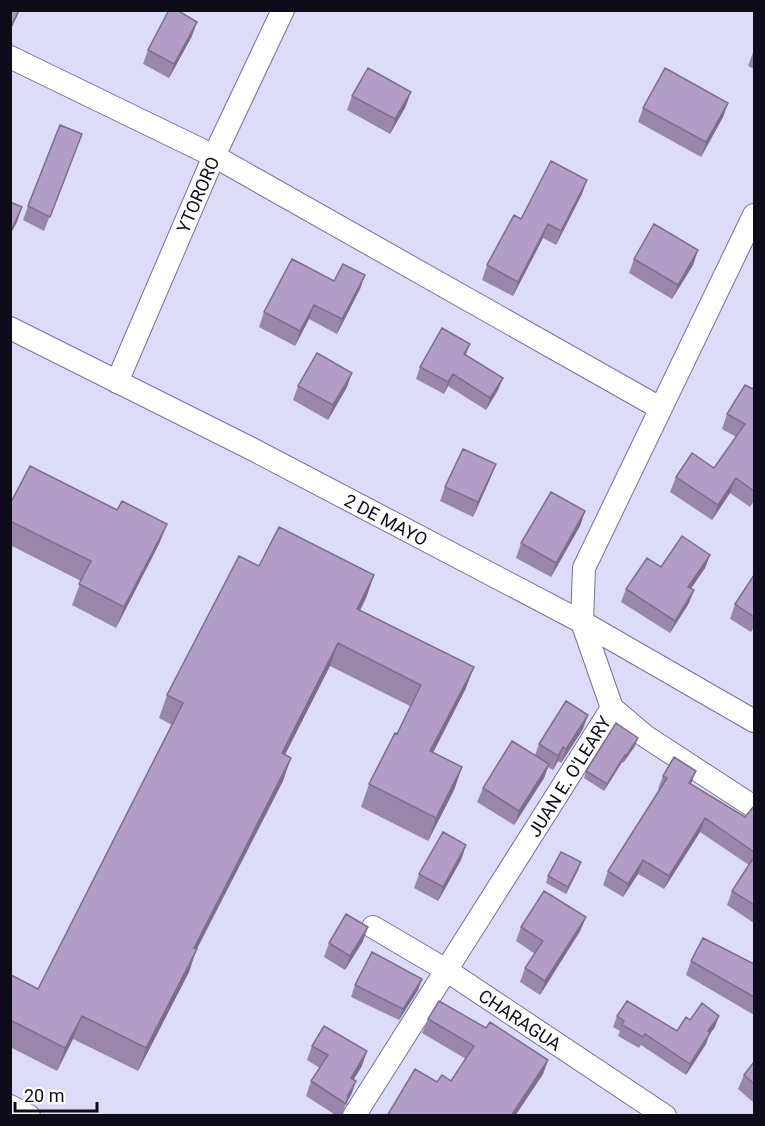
<svg xmlns="http://www.w3.org/2000/svg" width="765" height="1126" viewBox="0 0 765 1126" font-family="Roboto,sans-serif">
<style>
.lines{fill:none;stroke-linecap:round;stroke-linejoin:round}
.minor-casing{stroke:#74729b;stroke-width:24}
.minor{stroke:#fff;stroke-width:22}
.wall{fill:#9987ab}
.shaded-wall{fill:#7d6e8b}
.building{fill:#b29dc7;stroke:#7d6e8b;stroke-width:1.5}
.labels{text-anchor:middle;dominant-baseline:central;stroke-width:6;stroke-linejoin:round;paint-order:stroke}
.street-label{font-size:18px;fill:#0e0c1b;stroke:#fff}
</style>
<rect width="100%" height="100%" fill="#dddcf8"/>
<g class="lines">
<g class="minor-casing">
<g id="minor">
<path d="M10,57L214,156L660,408"/>
<path id="s1" d="M10,328L254,450L582,622L754,721"/>
<path id="s2" d="M117,382L214,156L283,10"/>
<path d="M612,708L582,622L584,568L754,215"/>
<path d="M612,708L645,736L754,807"/>
<path id="s3" d="M373,927L446,970L665,1116"/>
<path d="M10,1106L29,1116"/>
<path id="s4" d="M354,1116L612,708"/>
</g>
</g>
<use href="#minor" class="minor"/>
</g>
<path class="wall" d="M192,36L169,78L143,64L148,50Z
M754,50V69L748,66Z
M352,96L406,106L390,134L347,110Z
M728,103L723,117L701,157L638,122L643,108Z
M82,134L44,231L23,220L28,206Z
M582,194L556,245L543,238L513,296L482,280L487,265L521,219Z
M698,250L693,265L672,299L629,273L634,259Z
M365,275L360,289L337,334L309,319L295,346L259,327L264,312L334,281Z
M470,344L466,355L503,378L498,390L486,410L448,386L444,394L416,379L420,367Z
M298,386L347,387L328,420L293,400Z
M754,386V501L750,507L730,493L712,520L670,492L676,477L714,468L736,437L722,429L727,414L753,389Z
M496,464L490,479L473,517L440,501L445,487Z
M10,504L117,510L167,524L159,544L116,628L72,605L81,581L10,545Z
M585,511L580,526L551,577L516,558L521,543Z
M710,555L705,568L691,588L689,603L670,633L621,602L626,589L661,567Z
M259,566L374,575L366,598L360,610L474,667L465,690L433,753L462,767L454,790L428,841L361,807L369,784L397,734L410,706L330,666L285,755L283,781L196,951L189,972L138,1071L73,1039L57,1071L10,1047V976L38,989L172,725L159,718L167,695Z
M754,575V627L751,632L730,619L735,604Z
M583,729L561,763L558,761L553,770L548,767L544,778L514,825L477,802L483,788L535,755L539,744Z
M635,746L623,763L622,762L604,791L584,778L586,771Z
M663,776L691,784L745,817L754,808V923L727,905L732,891L749,865L700,832L664,889L638,874L623,897L603,885L608,871L659,790L658,789Z
M466,845L461,860L438,901L414,888L419,874Z
M581,862L578,870L566,894L546,883L548,876Z
M586,917L580,931L540,995L520,982L525,968L535,954L516,941L521,927Z
M363,941L345,970L324,957L329,943Z
M691,961L754,964V1015L686,975Z
M422,979L418,990L399,1020L351,997L355,985Z
M617,1016L677,1031L690,1020L715,1027L709,1035L706,1044L686,1075L641,1045L639,1048L618,1036L620,1031L613,1027Z
M428,1019L486,1028L548,1060L543,1074L515,1116H387L437,1082L451,1081L466,1059L422,1033Z
M312,1046L362,1066L353,1079L356,1081L351,1095L346,1103L342,1116H337L306,1096L311,1081L320,1068L307,1060Z
M754,1062V1103L738,1089L744,1075Z"/>
<path class="shaded-wall" d="M19,10H20L10,31L12,24Z
M197,22L192,36L169,78L174,64Z
M411,92L406,106L390,134L395,119Z
M728,103L723,117L701,157L706,142Z
M587,180L582,194L556,245L561,231Z
M22,207L17,222L10,235V233Z
M548,224L543,238L513,296L518,282Z
M698,250L693,265L672,299L678,285Z
M365,275L360,289L337,334L342,319Z
M314,305L309,319L295,346L300,331Z
M352,373L347,387L328,420L333,405Z
M453,374L448,386L444,394L448,382Z
M503,378L498,390L486,410L490,398Z
M496,464L490,479L473,517L478,502Z
M736,478L730,493L712,520L718,505Z
M585,511L580,526L551,577L556,563Z
M167,524L159,544L116,628L124,607Z
M710,555L705,568L684,599L688,587Z
M374,575L366,598L349,632L357,609Z
M694,590L689,603L670,633L675,621Z
M338,643L330,666L274,776L282,753Z
M474,667L465,690L422,774L430,751Z
M588,715L583,729L561,763L566,749Z
M638,738L635,746L623,763L626,756Z
M563,747L558,761L553,770L558,756Z
M625,755L622,762L604,791L607,784Z
M291,758L283,781L196,950L189,972L138,1071L146,1048L194,948Z
M549,764L544,778L514,825L519,811Z
M462,767L454,790L428,841L436,818Z
M696,771L691,784L689,783Z
M705,818L700,832L664,889L669,876Z
M466,845L461,860L438,901L443,887Z
M643,860L638,874L623,897L628,884Z
M581,862L578,870L566,894L568,887Z
M586,917L580,931L540,995L545,981Z
M368,927L363,941L345,970L350,956Z
M422,979L418,990L399,1020L403,1009Z
M82,1016L73,1039L57,1071L65,1048Z
M719,1016L715,1027L709,1035L706,1044L686,1075L690,1064L708,1031Z
M367,1051L362,1066L346,1092L351,1078Z
M548,1060L543,1074L515,1116H511Z
M356,1081L351,1095L346,1104L348,1095Z"/>
<path class="building" d="M10,10H19L12,24L10,23Z
M169,10H177L197,22L174,64L148,50Z
M368,68L411,92L395,119L352,96Z
M665,68L728,103L706,142L643,108Z
M60,125L82,134L50,217L28,206Z
M551,161L587,180L561,231L548,224L518,282L487,265L514,215L521,219Z
M10,202L22,207L10,233Z
M654,224L698,250L678,285L634,259Z
M292,259L334,281L343,264L365,275L342,319L314,305L300,331L264,312Z
M442,328L470,344L464,354L503,378L490,398L453,374L448,382L420,367Z
M317,353L352,373L333,405L298,386Z
M745,385L753,389L754,386V491L736,478L718,505L676,477L692,453L714,468L745,424L727,414Z
M463,449L496,464L478,502L445,487Z
M30,466L117,510L122,501L167,524L124,607L79,584L91,561L10,521V504Z
M551,492L585,511L556,563L521,543Z
M279,527L374,575L357,609L474,667L430,751L462,767L436,818L369,784L395,733L397,734L421,685L338,643L282,753L291,758L194,948L197,949L146,1048L82,1016L65,1048L10,1020V976L11,975L38,989L183,703L167,695L239,556L259,566Z
M682,536L710,555L688,587L694,590L675,621L626,589L647,558L661,567Z
M754,575V617L735,604Z
M566,701L588,715L566,749L563,747L558,756L539,744Z
M616,723L638,738L626,756L625,755L607,784L586,771Z
M512,741L549,764L519,811L483,788Z
M674,757L696,771L689,783L745,817L753,807L754,808V852L705,818L669,876L643,860L628,884L608,871L667,778L663,776Z
M443,832L466,845L443,887L419,874Z
M561,852L581,862L568,887L548,876Z
M752,860L754,861V905L732,891Z
M544,891L586,917L545,981L525,968L543,941L521,927Z
M346,914L368,927L350,956L329,943Z
M703,938L754,964V997L691,961Z
M372,952L422,979L403,1009L355,985Z
M439,1001L486,1028L490,1022L548,1060L511,1116H387L415,1069L437,1082L442,1075L451,1081L474,1046L428,1019Z
M627,1001L677,1031L686,1017L690,1020L702,1003L719,1016L708,1031L710,1033L690,1064L645,1034L643,1037L622,1025L624,1021L617,1016Z
M324,1026L367,1051L351,1078L356,1081L348,1095L346,1104L311,1081L328,1055L312,1046Z
M754,1062V1084L744,1075Z"/>
<g class="labels">
<g class="street-label">
<text stroke="none"><textPath href="#s2" startOffset="204">YTORORO</textPath></text>
<text stroke="none"><textPath href="#s1" startOffset="422">2 DE MAYO</textPath></text>
<text stroke="none"><textPath href="#s4" startOffset="402">JUAN E. O'LEARY</textPath></text>
<text stroke="none"><textPath href="#s3" startOffset="174">CHARAGUA</textPath></text>
</g>
</g>
<rect width="765" height="1126" fill="none" stroke="#0e0c1b" stroke-width="24"/>
<path d="M15 1102v9h82v-9" fill="none" stroke="#0e0c1b" stroke-width="3"/>
<text x="24" y="1102" font-size="18" fill="#0e0c1b" stroke="#ffffff" stroke-width="4.5" paint-order="stroke">20 m</text>
</svg>
